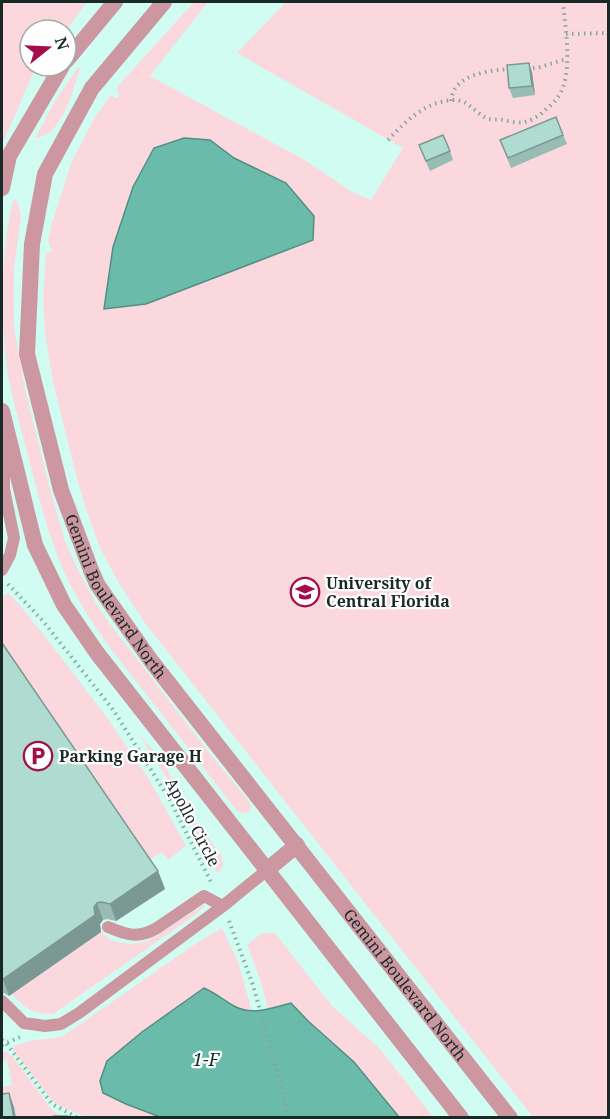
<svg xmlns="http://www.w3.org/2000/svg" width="610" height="1119" viewBox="0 0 610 1119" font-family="'Noto Serif',serif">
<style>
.green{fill:#fbd8de;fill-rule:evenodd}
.water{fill:#6bbbaa;stroke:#528f82;stroke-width:1.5}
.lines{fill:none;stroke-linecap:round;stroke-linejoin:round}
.path{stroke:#85a69f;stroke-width:4;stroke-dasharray:1.5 4.5;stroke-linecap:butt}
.service{stroke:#cc97a1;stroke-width:12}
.minor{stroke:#cc97a1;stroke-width:16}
.wall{fill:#97bcb4}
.shaded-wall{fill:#7b9992}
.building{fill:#b0dbd1;stroke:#7b9992;stroke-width:1.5}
.labels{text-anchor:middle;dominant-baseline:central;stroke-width:4.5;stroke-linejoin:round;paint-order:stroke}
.poi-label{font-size:16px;font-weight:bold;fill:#192926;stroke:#fefefe;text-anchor:start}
.street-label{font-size:16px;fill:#192926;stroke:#fefefe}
.water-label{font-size:18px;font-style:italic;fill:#0c332c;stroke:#fefefe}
</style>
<rect width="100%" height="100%" fill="#d0fcf2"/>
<path class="green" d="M2,2H87L66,31L30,30V66H39L33,74L2,145Z
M194,2H208L150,76L308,162L352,192L371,200L403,148L237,53L286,2H608V1117H533L145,623L120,585L100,548L86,509L76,475L53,382L45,334L43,296L46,253L51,252L52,251L48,241L52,223L72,161L95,117L111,95L116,98L119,97L117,87ZM210,140L234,158L286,183L313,240L146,304L104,309Z
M78,67L80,69C72,91 63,136 35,138L55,101Z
M15,199L19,206L21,217L14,268V325L17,345L25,389L48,482L65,541L80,574L97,605L110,624L203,745L248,800L251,806L250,811L245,813L239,812L232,805C207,772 182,740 157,708C130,673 101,639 79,601C53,556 42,510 29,460C22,432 14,405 8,376C0,322 0,254 13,200Z
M8,593L18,603L51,644L108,719L149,779L186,846L168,860L162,852L146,862L2,651V597Z
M138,733L164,763L192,820L199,826L221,855L223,862L222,868L218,874L173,788Z
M203,905L205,906L191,918L53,1014C32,1013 26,1010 12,994L101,932L112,941L131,944L147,941L158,935Z
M222,928L238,962L252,1011C239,1010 232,1004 222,997C216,994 210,991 204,988L142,1032L103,1093L126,1104L160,1117H86L60,1106L52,1100L12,1048L13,1047C21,1044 29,1040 38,1040C48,1038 53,1039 63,1036L195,944Z
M262,933H275L331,1005L380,1049L433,1117H399L354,1062L308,1021L291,1003L268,1009L260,979L247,945Z
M4,1051L7,1052L13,1057L49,1106L56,1113L65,1117H16L14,1107L2,1109V1087L12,1085L7,1060L2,1061V1052Z"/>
<path class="water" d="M184,138L210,140L234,158L286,183L314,216L313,240L146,304L104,309L113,247L133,187L154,148Z
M204,988C215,993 224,1000 234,1006C251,1016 273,1008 291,1003L308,1021L354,1062L399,1117H160L126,1104L103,1093L100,1081L107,1061L142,1032Z"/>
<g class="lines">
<path class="path" d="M566,34L608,33
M527,69L540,67L566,59
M451,101C453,74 490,70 511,69
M388,140C407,120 425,102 453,100C469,99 476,115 489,119C494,120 499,119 503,120C521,124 527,124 542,113C547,108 554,103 558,97C574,74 565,28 563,2
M8,584L43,621L114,711L170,800L211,882
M229,921L253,985L283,1094L288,1118
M2,1040L6,1043L52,1104L78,1118
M2,1045L20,1037"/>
<path class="service" d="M2,570L10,555L14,538L4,489V439
M108,927C127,935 138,939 157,928L204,896L223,906
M2,1001L24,1023L45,1026L61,1024L79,1013L223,906L267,870"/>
<g class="minor">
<path id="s1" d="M164,2L92,88L45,174L32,244L27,354L61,490L91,570L97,584L106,597L152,662L510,1118"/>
<path d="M66,61L115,2"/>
<path d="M2,188L9,156L62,66"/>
<path d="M2,411L35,545L64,605L97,653L461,1118"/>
<path d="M267,870L297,845"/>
</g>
</g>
<path class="wall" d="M532,72L535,95L513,98L509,88Z
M563,135L567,144L511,168L500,140Z
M419,145L450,151L453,160L430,171Z
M2,643L158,871L165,889L116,921L107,919L103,920L100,924L101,932L9,996L4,993L2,994Z"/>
<path class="shaded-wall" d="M529,63L532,72L535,95L532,86Z
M158,871L165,889L116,921L110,904Z
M97,903L103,920L100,924L101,932L9,996L3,979L94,907Z
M9,1093L14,1107L16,1118H14Z"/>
<path class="building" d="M529,63L532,86L509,88L507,65Z
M556,117L563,135L508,158L500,140Z
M443,135L450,151L426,161L419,145Z
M2,643L158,871L110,904L101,902L97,903L94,907L95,915L3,979L2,978Z
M9,1093L14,1118H2V1094Z
M54,1116H67L72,1118H48Z"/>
<defs>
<g id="university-ring" transform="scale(1.5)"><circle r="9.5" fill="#fefefe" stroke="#a40d4a" stroke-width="1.5"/><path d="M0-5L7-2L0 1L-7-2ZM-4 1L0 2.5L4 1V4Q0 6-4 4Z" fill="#a40d4a"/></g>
<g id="parking-ring" transform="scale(1.5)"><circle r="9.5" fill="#fefefe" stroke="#a40d4a" stroke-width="1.5"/><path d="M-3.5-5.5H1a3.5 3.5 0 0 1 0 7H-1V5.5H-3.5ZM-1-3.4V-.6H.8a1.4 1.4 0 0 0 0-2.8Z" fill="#a40d4a"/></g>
</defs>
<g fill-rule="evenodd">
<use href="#university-ring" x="305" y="592"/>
<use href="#parking-ring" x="38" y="756"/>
</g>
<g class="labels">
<g class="poi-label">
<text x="326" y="583">University of<tspan x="326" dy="18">Central Florida</tspan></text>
<text x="59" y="756">Parking Garage H</text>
</g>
<g class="street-label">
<text stroke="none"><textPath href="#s1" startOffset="652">Gemini Boulevard North</textPath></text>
<text transform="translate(193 822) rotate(62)">Apollo Circle</text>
<text stroke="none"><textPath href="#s1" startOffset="1138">Gemini Boulevard North</textPath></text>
</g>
<g class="water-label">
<text x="206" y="1059">1-F</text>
</g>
</g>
<rect width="610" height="1119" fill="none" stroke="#192926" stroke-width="6"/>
<g transform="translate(48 48) rotate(72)"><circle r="28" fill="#fefefe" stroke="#a2a9a8" stroke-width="1.5"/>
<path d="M0-4.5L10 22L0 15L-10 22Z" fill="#a40d4a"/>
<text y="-9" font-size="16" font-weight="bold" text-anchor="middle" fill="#192926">N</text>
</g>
</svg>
